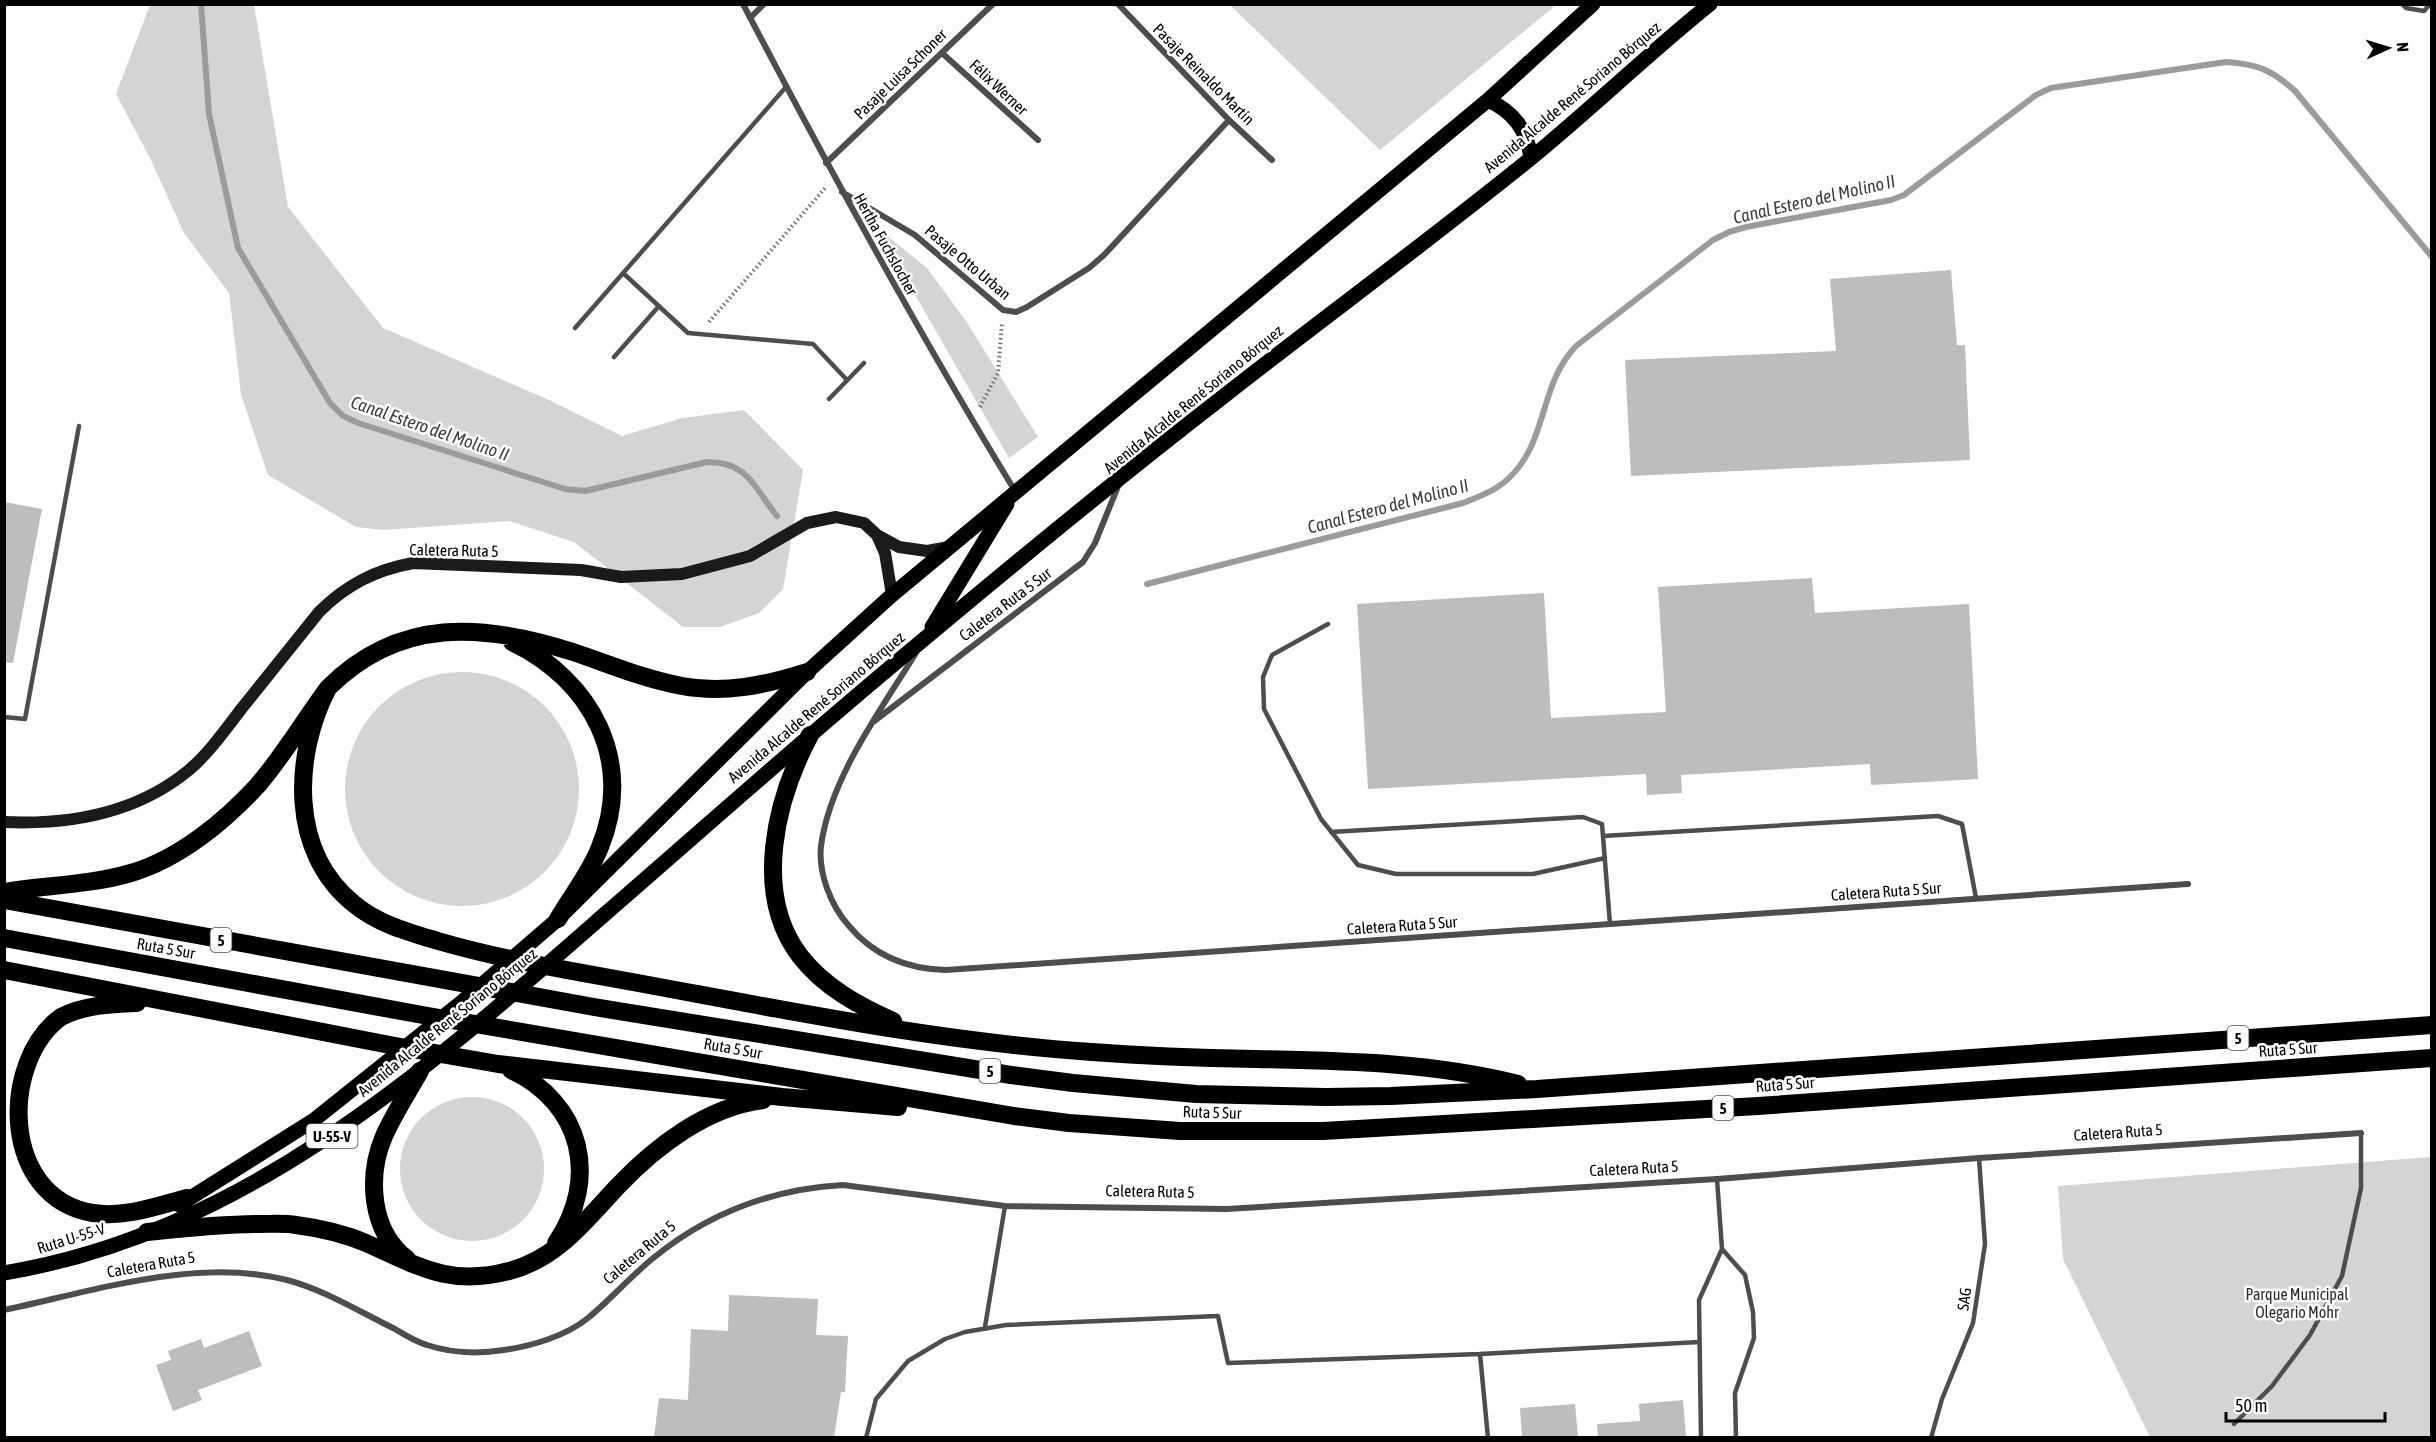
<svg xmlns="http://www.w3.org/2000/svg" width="2436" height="1442" viewBox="0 0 2436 1442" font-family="'Asap Condensed',sans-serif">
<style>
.green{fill:#d4d4d4}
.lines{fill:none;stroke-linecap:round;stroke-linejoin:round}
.stream{stroke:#9b9b9b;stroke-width:6}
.building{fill:#bdbdbd}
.path{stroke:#6f6f6f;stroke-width:4;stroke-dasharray:1.5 3;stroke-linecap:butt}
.lane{stroke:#4d4d4d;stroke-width:4.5}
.street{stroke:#4d4d4d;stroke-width:6}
.secondary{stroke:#1a1a1a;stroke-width:12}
.primary{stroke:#000;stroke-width:15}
.highway{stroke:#000;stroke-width:18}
.labels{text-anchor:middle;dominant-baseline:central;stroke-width:5;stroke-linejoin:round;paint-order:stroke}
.shield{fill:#fff;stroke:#4c4c4c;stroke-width:1.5}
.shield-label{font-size:15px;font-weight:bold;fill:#000}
.street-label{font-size:16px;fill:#000;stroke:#fff}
.park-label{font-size:16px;fill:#2b2b2b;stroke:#fff}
.water-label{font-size:18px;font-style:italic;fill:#3c3c3c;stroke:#fff}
</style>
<rect width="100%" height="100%" fill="#fff"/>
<path class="green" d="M150,5H254L288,207L383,328L549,400L622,436L682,418L744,410L803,470L783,589L759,613L720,627H683L574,542L509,521L383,530L356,527L268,475L241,394L229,293L184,233L151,160L116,94Z
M1230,5H1556L1380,150Z
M876,227L927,268L966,321L1038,437L1009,458Z
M345 789a117 117 0 1 1 234 0a117 117 0 1 1-234 0Z
M400 1169a72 72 0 1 1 144 0a72 72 0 1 1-144 0Z
M2431,1157V1437H2150L2063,1259L2058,1186Z"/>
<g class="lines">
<path class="stream" d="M201,4L209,114L238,248L330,403L343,416L358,423L565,489L585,491L707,462C749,462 754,488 777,516
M1147,584L1463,503C1480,496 1498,490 1511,476C1548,439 1539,385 1576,346L1713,240L1729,232L1746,227L1891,200L1904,195L2036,95L2051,88L2226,62C2257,64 2272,70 2295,91L2432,257"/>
</g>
<path class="building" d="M1951,270L1957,345H1965L1970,460L1631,476L1625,360L1836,351L1830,279Z
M4,502L42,509L13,663L4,662Z
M1812,578L1815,613L1969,604L1978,779L1871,785L1870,764L1681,775L1682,793L1647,795L1646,774L1368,789L1357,604L1544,593L1551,718L1666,712L1658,587Z
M729,1295L818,1299L816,1335L848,1336L845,1392H841L834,1437H654L659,1398L688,1400L691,1329L728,1331Z
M249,1331L262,1366L198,1390L202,1400L173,1411L156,1365L171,1360L168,1351L201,1339L204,1348Z
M1683,1400L1686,1437H1598L1597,1424L1640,1421L1639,1404Z
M1575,1404L1578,1437H1522L1520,1408Z"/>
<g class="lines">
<path class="path" d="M709,322L826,187
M980,407L998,373L1002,323"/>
<path class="lane" d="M2402,4L2406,8L2424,11L2430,4
M623,273L688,333L813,344L847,380
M575,328L786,87
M614,357L659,306
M829,399L864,363
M1328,624L1272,655L1263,677L1264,709L1321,819L1358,865L1396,874H1533L1605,858
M4,717L25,719L79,426
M1331,832L1583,817L1602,824L1610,924
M1603,836L1938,816L1962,824L1976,898
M1722,1249L1745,1275L1753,1312L1754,1338L1735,1393L1736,1438
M985,1327L1005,1206
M1480,1354L1699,1342
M2234,1424L2272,1386L2310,1335L2342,1276L2361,1188V1133
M866,1438L876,1399L908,1361L945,1339L965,1332L1006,1325L1218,1316L1228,1363L1480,1354L1488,1438
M1701,1438L1699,1300L1722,1249L1717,1179
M1931,1438L1942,1399L1973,1323L1985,1244L1979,1158"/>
<path class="street" d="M743,4C829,169 918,332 1015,491
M1118,4L1229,120L1272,160
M750,18L764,4
M942,53L1038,140
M826,163L993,4
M842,192L915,235L1003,310L1016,312L1027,307L1089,268L1104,255L1229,120
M916,653C881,710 830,778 821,846C818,873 831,906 849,926C874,956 907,969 946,970L2188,884
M873,722L1083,562L1095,543L1119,484
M4,1310C94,1291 196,1257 287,1280C325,1290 360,1312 395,1329C405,1335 416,1342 427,1345C451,1353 479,1354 504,1350C532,1346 566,1336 588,1318C610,1300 630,1277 652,1259C708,1213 771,1189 843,1185L1005,1206L1227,1209L1717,1179L1979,1158L2361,1133"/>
<path class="secondary" d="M877,535L885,553L892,595
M4,822C69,825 137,813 189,770C209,753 226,729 242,708C268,676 293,644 319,612C346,585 375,570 413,563L581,570L621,577L682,574L750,556L807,523L836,517L864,523L877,535L899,547L927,551L949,547"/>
<path class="primary" d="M1488,100C1514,112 1527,130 1531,158
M932,627L1007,504
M179,1205L314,1120L463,1001L558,919L807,672L892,595L1488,100L1593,4
M4,1273C245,1233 429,1068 605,914C711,822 815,729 923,640C1022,557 1122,475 1224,396C1326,316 1430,240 1530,159C1591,109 1648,54 1710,4"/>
<path class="highway" d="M512,642C592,680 635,762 600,847C590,873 572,895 558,919
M328,688C293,756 289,852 354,904C378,924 408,932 438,941C493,957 549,967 605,977C766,1006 928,1041 1092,1052C1146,1056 1201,1058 1256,1059C1344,1061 1431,1062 1518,1084
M810,735C776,799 752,893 800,956C824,987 859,1006 893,1021
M4,892C47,885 90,885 131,873C179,859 225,821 258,785C283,756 305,719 328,688C399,617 483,623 573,652C609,664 644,679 682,686C724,694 766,685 807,672
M4,900L594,1007L1011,1075L1073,1083L1196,1094L1326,1097L1391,1096L1537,1089L2432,1025
M4,938L428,1016L1014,1116L1069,1123L1180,1131H1323L1758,1106L2432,1058
M4,970L395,1046L498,1064L782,1097L898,1107
M137,1003C112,1004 84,1005 61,1017C0,1061 0,1198 93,1213C125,1218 157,1206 187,1198
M511,1070C582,1103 600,1178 556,1243
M147,1232C185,1228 222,1224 260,1224C272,1224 284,1223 296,1225C319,1228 345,1234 366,1243C418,1266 450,1287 509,1271C557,1259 585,1221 618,1186C656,1146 707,1107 763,1100
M407,1259C370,1231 367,1176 384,1136C394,1114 408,1092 420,1071"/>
</g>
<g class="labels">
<g class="shield">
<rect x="210.5" y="928" width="21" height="24" rx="4.5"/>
<rect x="2227.5" y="1026" width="21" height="24" rx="4.5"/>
<rect x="979.5" y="1059" width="21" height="24" rx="4.5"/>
<rect x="1712.5" y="1096" width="21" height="24" rx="4.5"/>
<rect x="306.5" y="1124" width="51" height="24" rx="4.5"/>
</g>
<g class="shield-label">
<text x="221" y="940">5</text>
<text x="2238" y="1038">5</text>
<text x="990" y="1071">5</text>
<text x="1723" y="1108">5</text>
<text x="332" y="1136">U-55-V</text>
</g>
<g class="street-label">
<text transform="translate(900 74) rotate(-44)">Pasaje Luisa Schoner</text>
<text transform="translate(1204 74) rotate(45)">Pasaje Reinaldo Martín</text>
<text transform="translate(999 87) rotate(43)">Félix Werner</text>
<text transform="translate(1572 97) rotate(-40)">Avenida Alcalde René Soriano Bórquez</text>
<text transform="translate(886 244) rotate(61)">Hertha Fuchslocher</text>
<text transform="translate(968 262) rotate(40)">Pasaje Otto Urban</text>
<text transform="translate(1193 399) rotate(-39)">Avenida Alcalde René Soriano Bórquez</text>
<text transform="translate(454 550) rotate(1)">Caletera Ruta 5</text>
<text transform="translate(1005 604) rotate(-37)">Caletera Ruta 5 Sur</text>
<text transform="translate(816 707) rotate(-40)">Avenida Alcalde René Soriano Bórquez</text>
<text transform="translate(1886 891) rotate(-4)">Caletera Ruta 5 Sur</text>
<text transform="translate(1402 925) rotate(-4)">Caletera Ruta 5 Sur</text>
<text transform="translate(166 948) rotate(10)">Ruta 5 Sur</text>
<text transform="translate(447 1022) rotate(-39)">Avenida Alcalde René Soriano Bórquez</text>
<text transform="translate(733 1048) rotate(10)">Ruta 5 Sur</text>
<text transform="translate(2288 1049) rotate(-4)">Ruta 5 Sur</text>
<text transform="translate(1785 1084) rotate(-4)">Ruta 5 Sur</text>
<text transform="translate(1212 1112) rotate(2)">Ruta 5 Sur</text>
<text transform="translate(2118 1132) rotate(-4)">Caletera Ruta 5</text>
<text transform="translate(1634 1168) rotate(-3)">Caletera Ruta 5</text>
<text transform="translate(1150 1191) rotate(1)">Caletera Ruta 5</text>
<text transform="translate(71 1238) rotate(-17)">Ruta U-55-V</text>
<text transform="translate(639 1252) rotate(-40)">Caletera Ruta 5</text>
<text transform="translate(151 1264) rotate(-10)">Caletera Ruta 5</text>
<text transform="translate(1964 1299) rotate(-82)">SAG</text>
</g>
<g class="park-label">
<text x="2297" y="1294">Parque Municipal<tspan x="2297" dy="18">Olegario Mohr</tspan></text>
</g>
<g class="water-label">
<text transform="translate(1814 199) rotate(-13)">Canal Estero del Molino II</text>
<text transform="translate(430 428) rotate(19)">Canal Estero del Molino II</text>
<text transform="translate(1388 506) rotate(-15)">Canal Estero del Molino II</text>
</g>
</g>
<rect width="2436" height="1442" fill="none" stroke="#000000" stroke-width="12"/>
<g transform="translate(2388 48) rotate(86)" stroke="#ffffff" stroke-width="4.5" paint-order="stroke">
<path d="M0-4.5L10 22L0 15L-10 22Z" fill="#000000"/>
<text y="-9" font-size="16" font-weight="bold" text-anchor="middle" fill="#000000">N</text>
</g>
<path d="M2226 1412v9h159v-9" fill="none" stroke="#000000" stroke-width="3"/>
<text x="2235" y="1412" font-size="18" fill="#000000" stroke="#ffffff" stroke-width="4.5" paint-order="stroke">50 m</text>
</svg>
